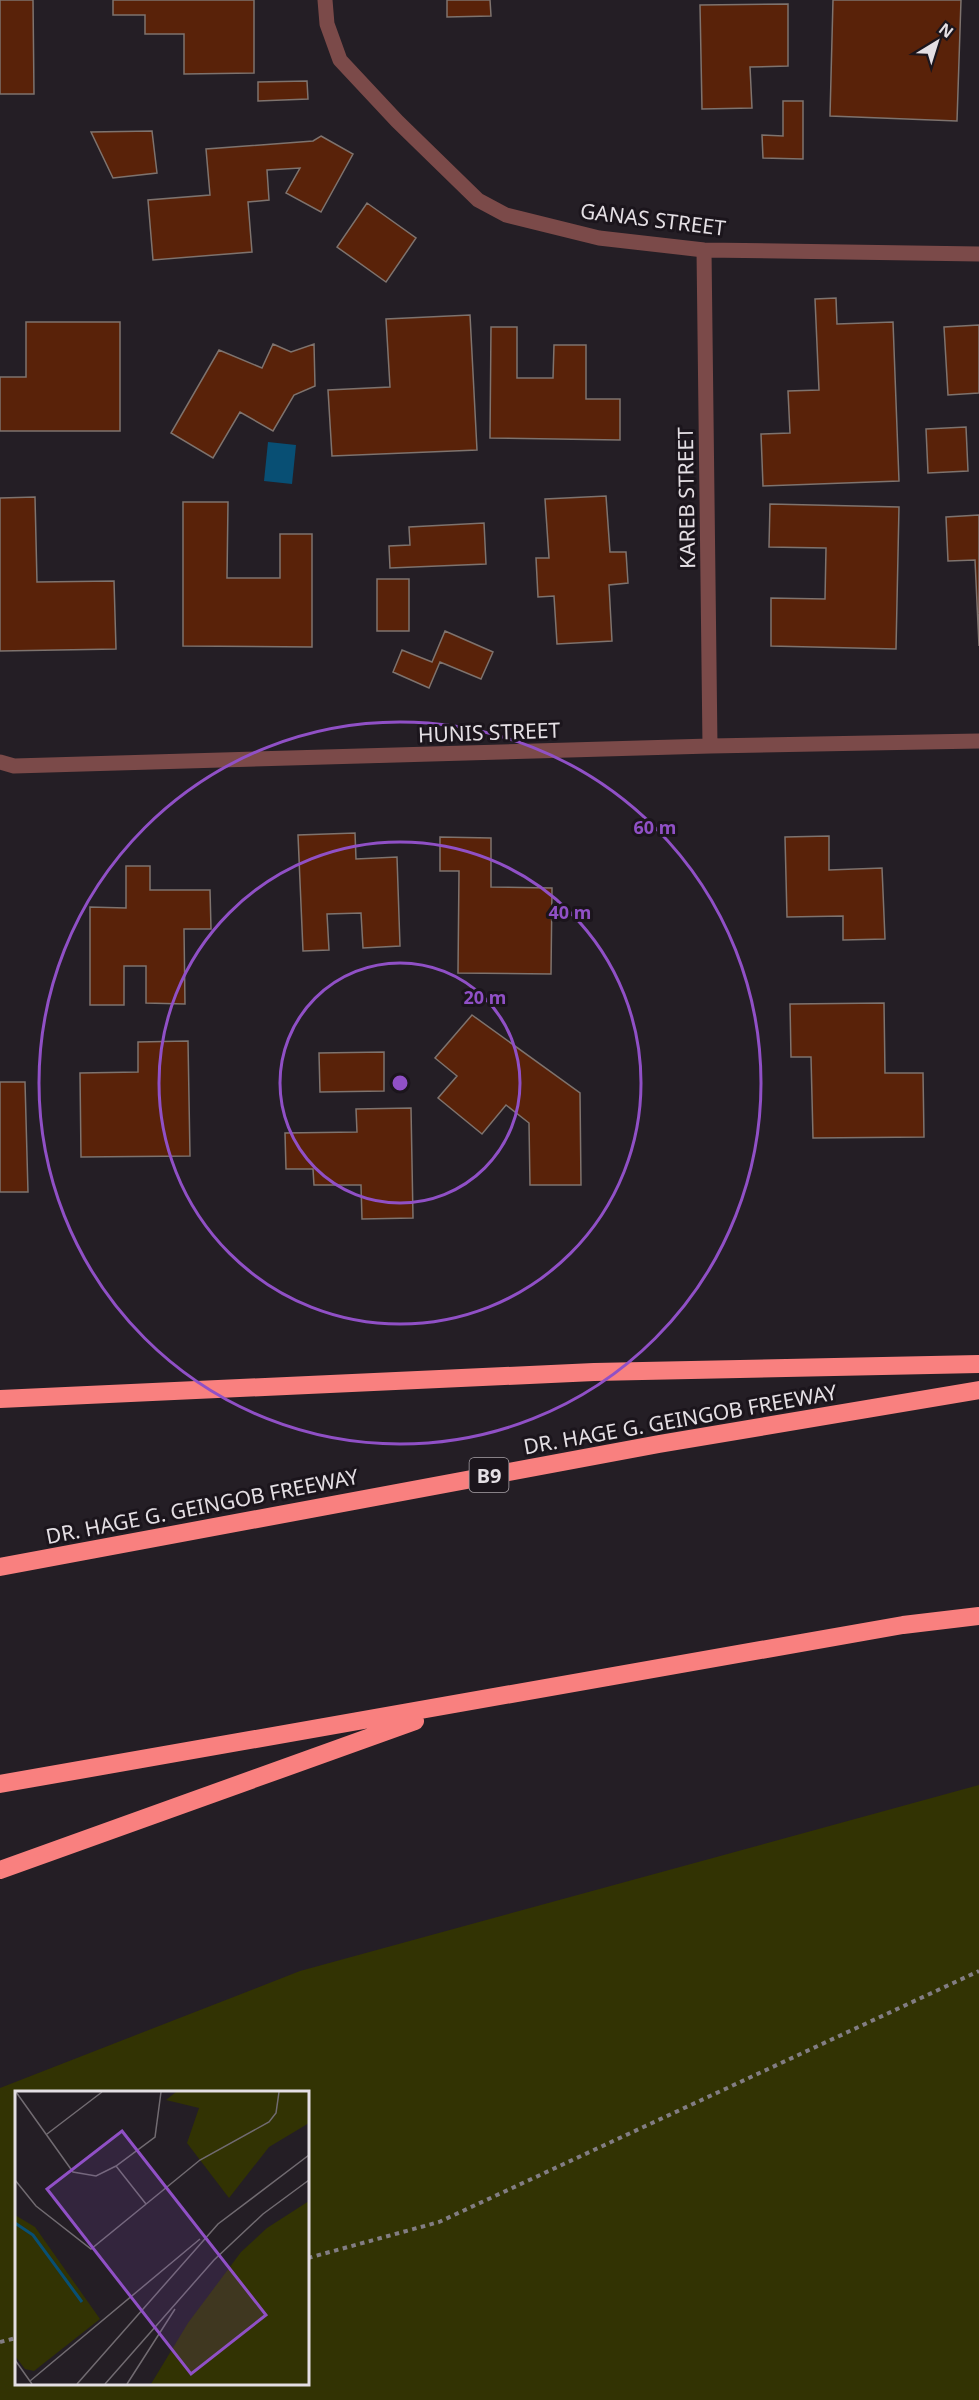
<svg xmlns="http://www.w3.org/2000/svg" width="979" height="2400" viewBox="0 0 979 2400" font-family="'Noto Sans',sans-serif">
<style>
.green{fill:#323303;fill-rule:evenodd}
.water{fill:#084f74}
.building{fill:#592209;stroke:#7e736e;stroke-width:1.5}
.lines{fill:none;stroke-linecap:round;stroke-linejoin:round}
.path{stroke:#827d83;stroke-width:4;stroke-dasharray:4.5 4.5;stroke-linecap:butt}
.minor{stroke:#7b4a49;stroke-width:15}
.motorway{stroke:#f9807f;stroke-width:18}
.ring{fill:none;stroke:#9050c6;stroke-width:3}
.labels{text-anchor:middle;dominant-baseline:central;stroke-width:6;stroke-linejoin:round;paint-order:stroke}
.shield{fill:#1b151c;stroke:#a8a2a8;stroke-width:1.5}
.shield-label{font-size:20px;font-weight:bold;fill:#e4dfe4}
.street-label{font-size:21px;fill:#e4dfe4;stroke:#1b151c}
.inset-river{fill:none;stroke:#084f74;stroke-width:3}
.inset-road{fill:none;stroke:#716b71;stroke-width:1.5}
.view{fill:#9050c6;fill-opacity:0.15;stroke:#9050c6;stroke-width:3}
.inset-edge{fill:none;stroke:#e4dfe4;stroke-width:3}
.centre{fill:#9050c6;stroke:#1b151c;stroke-width:3}
.ring-label{font-size:18px;text-anchor:middle;font-weight:bold;fill:#9050c6;stroke:#1b151c;stroke-width:6;stroke-linejoin:round;paint-order:stroke}
</style>
<rect width="100%" height="100%" fill="#241e25"/>
<path class="green" d="M979,1785V2400H0V2088L300,1971ZM16,2092H308V2384H16Z"/>
<path class="water" d="M268,442L296,445L292,484L264,481Z"/>
<path class="building" d="M0,0H33L34,94H0Z
M113,0H254V73L184,74V34H145V15H113Z
M447,0H490L491,16L447,17Z
M833,0H961L957,121L830,116Z
M788,4V66L750,67L752,108L702,109L700,5Z
M307,81L308,99L258,101V82Z
M783,101H803V159L763,158L762,135L783,136Z
M152,131L157,173L113,178L91,132Z
M321,136L353,154L321,212L286,193L300,168L267,170L269,200L248,202L252,252L153,260L148,200L210,195L206,149L313,141Z
M367,203L416,238L386,282L337,247Z
M836,298L837,324L893,322L899,481L763,486L761,434L790,433L788,391L819,390L815,299Z
M470,315L477,450L332,456L328,390L390,387L386,319Z
M26,322H120V431H0V377H26Z
M979,325V393L948,395L944,327Z
M491,327H517V378H553L554,345H586V399H620V440L490,438Z
M273,344L291,352L314,344L315,386L294,395L273,431L240,412L213,458L171,433L219,350L262,368Z
M966,427L968,471L928,473L926,429Z
M606,496L610,552H626L628,583L609,585L612,641L557,644L554,596L538,597L536,558H549L545,499Z
M35,497L37,582L114,581L116,649L0,651V498Z
M183,502H228L227,578H280V534H312V647L183,646Z
M770,504L899,507L896,649L771,646V598L825,599L826,548L769,547Z
M979,515V646L975,560L948,561L946,517Z
M484,523L486,564L390,568L389,546L410,545L409,527Z
M377,579H409V631H377Z
M445,631L493,652L481,679L440,662L429,688L393,672L402,650L432,662Z
M355,833L356,859L397,857L400,946L363,948L361,913L327,914L329,950L303,951L298,835Z
M829,836V870L882,868L885,939L843,940V916L787,917L785,837Z
M440,837L491,838V887L552,888L551,974L458,973L459,871H440Z
M126,866H150V890H210L211,929H184L185,1004L146,1003V966H124V1005H90V907L126,908Z
M884,1003L885,1073H923L924,1137L813,1138L811,1057H791L790,1004Z
M472,1015L580,1093L581,1185H530L529,1123L506,1105L482,1134L438,1098L457,1076L435,1058Z
M188,1041L190,1156L81,1157L80,1073L138,1072V1042Z
M384,1052V1091L320,1092L319,1053Z
M0,1082H25L28,1192H0Z
M411,1108L413,1218L362,1219L361,1185H314L313,1169H286L285,1133L357,1132L356,1109Z"/>
<g class="lines">
<path class="path" d="M308,2258L439,2222L979,1971
M0,2342L16,2338"/>
<path class="minor" d="M325,0L327,24L340,60L397,121L478,200L506,215L599,238L704,250L979,254
M704,250L710,746
M0,762L14,766L710,746L979,741"/>
<path class="motorway" d="M0,1399L594,1372L979,1364
M0,1567L659,1444L979,1390
M0,1784L903,1625L979,1616
M0,1870L415,1721"/>
</g>
<g class="ring">
<circle cx="400" cy="1083" r="120"/>
<circle cx="400" cy="1083" r="241"/>
<circle cx="400" cy="1083" r="361"/>
</g>
<g class="labels">
<rect class="shield" x="469.5" y="1458" width="39" height="34" rx="4.5"/>
<g class="shield-label">
<text x="489" y="1475">B9</text>
</g>
<g class="street-label">
<text transform="translate(653 219) rotate(7)">GANAS STREET</text>
<text transform="translate(686 498) rotate(-91)">KAREB STREET</text>
<text transform="translate(489 732) rotate(-2)">HUNIS STREET</text>
<text transform="translate(680 1419) rotate(-10)">DR. HAGE G. GEINGOB FREEWAY</text>
<text transform="translate(202 1506) rotate(-11)">DR. HAGE G. GEINGOB FREEWAY</text>
</g>
</g>
<g transform="translate(15 2091)">
<rect width="294" height="294" fill="#241e25"/>
<path d="M161,1H294V32L254,56L214,107L172,52L184,17L151,9ZM294,110V293H136L173,232L226,161L252,137ZM0,124L20,136L85,228L19,280L10,278L0,265Z" fill="#323303"/>
<path class="inset-river" d="M0,132L18,144L67,211"/>
<path class="inset-road" d="M1,1L58,81L81,85L101,75L140,46L146,1M32,43L87,1M101,75L131,113M0,89L21,115L76,158L185,69L254,31L261,22L264,1M0,269L17,293M15,290L185,148M62,293L203,133L294,64M90,293L199,169L248,123L294,89M112,293L160,218"/>
<path class="view" d="M107,40L251,224L176,283L32,98Z"/>
<rect width="294" height="294" class="inset-edge"/>
</g>
<circle cx="400" cy="1083" r="9" class="centre"/>
<g class="ring-label">
<text x="655" y="834">60 m</text>
<text x="570" y="919">40 m</text>
<text x="485" y="1004">20 m</text>
</g>
<g transform="translate(937 42) rotate(38)" stroke="#1b151c" stroke-width="4.5" paint-order="stroke">
<path d="M0-4.5L10 22L0 15L-10 22Z" fill="#e4dfe4"/>
<text y="-9" font-size="16" font-weight="bold" text-anchor="middle" fill="#e4dfe4">N</text>
</g>
</svg>
